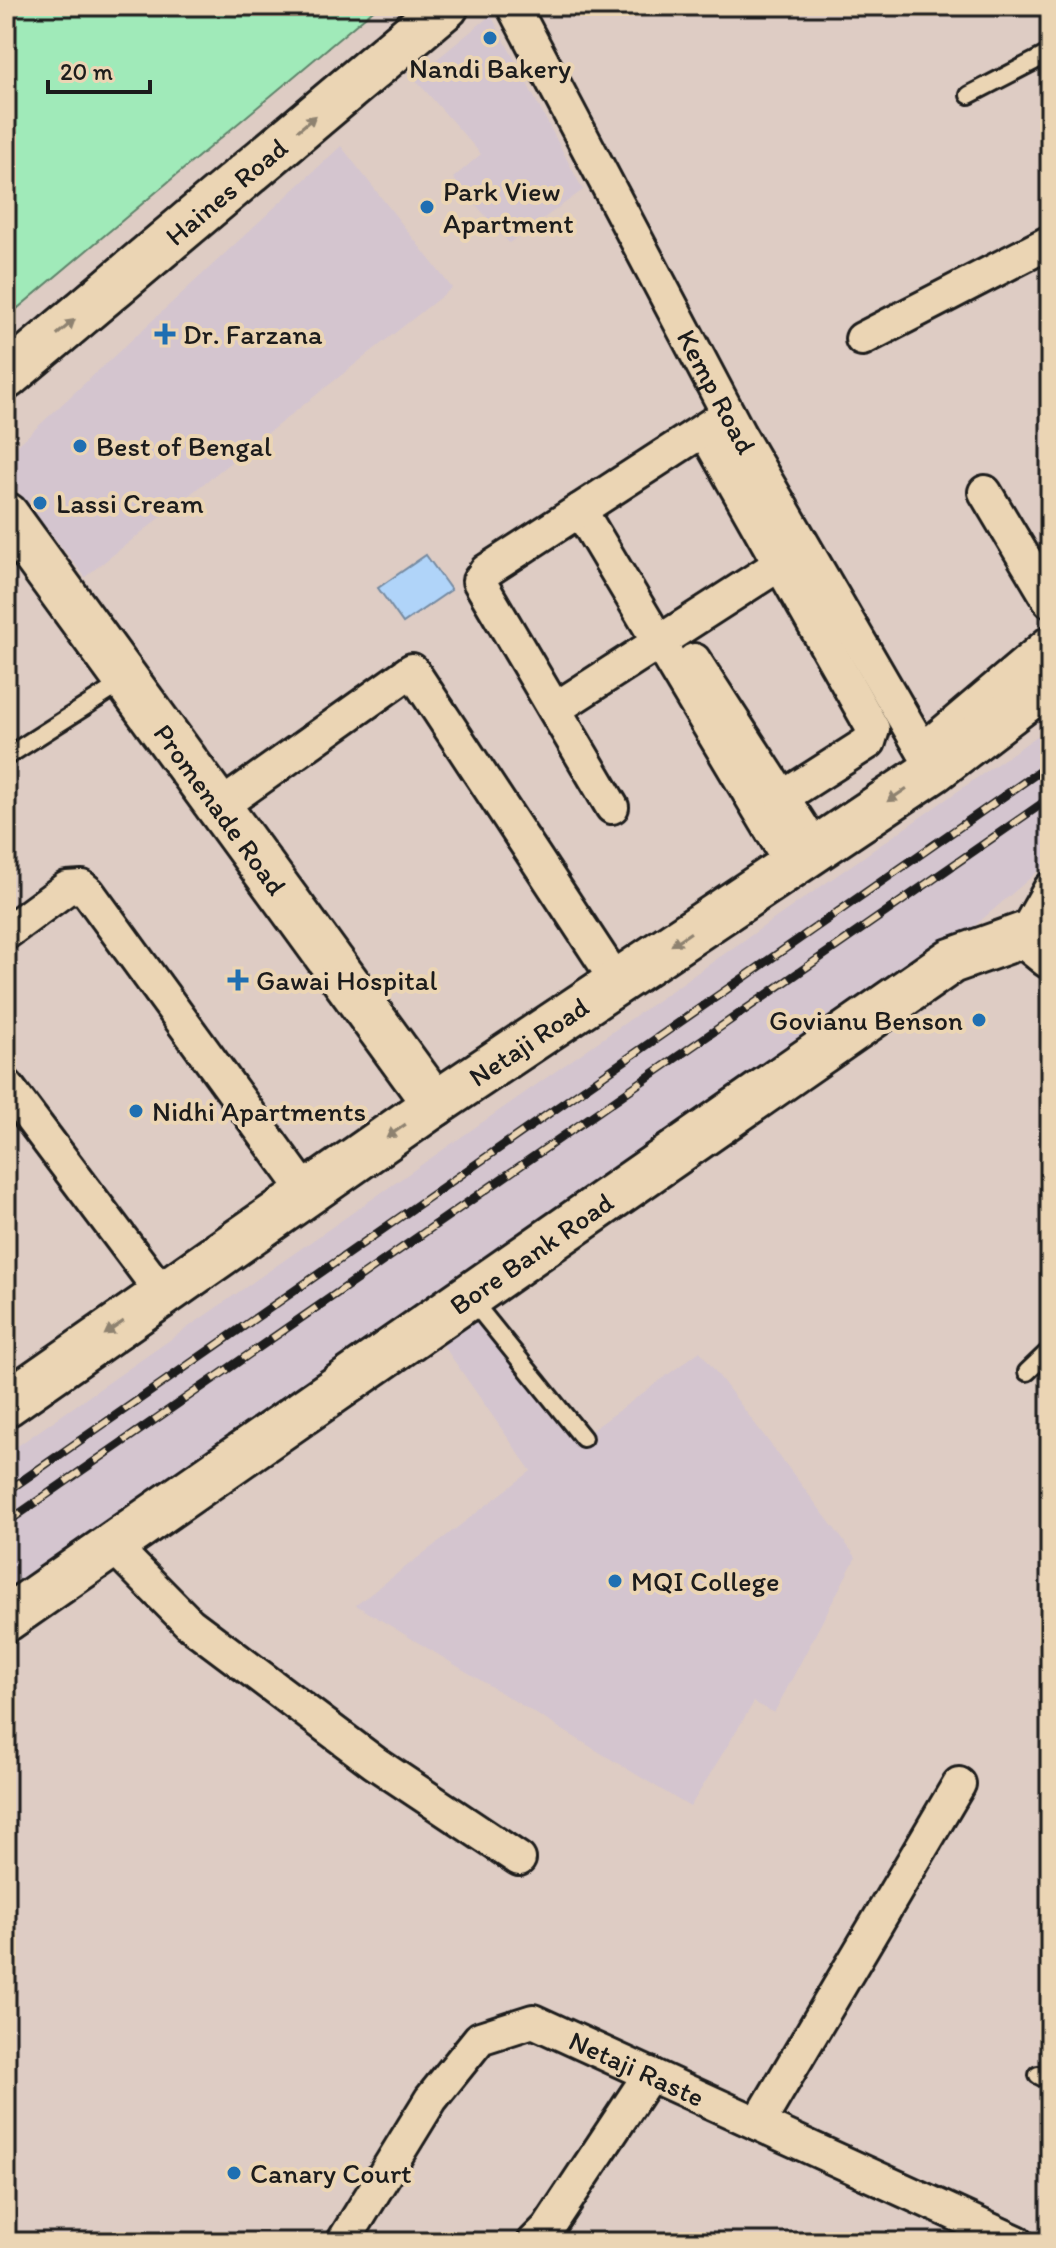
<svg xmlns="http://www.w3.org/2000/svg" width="1056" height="2248" viewBox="0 0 1056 2248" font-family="Itim,sans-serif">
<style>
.built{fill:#d4c5cf}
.green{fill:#a0eab9;stroke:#5e836a;stroke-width:2}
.water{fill:#b0d4f9;stroke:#758aa1;stroke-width:2}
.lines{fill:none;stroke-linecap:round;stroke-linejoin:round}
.lane-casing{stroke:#1c1c1c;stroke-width:22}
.street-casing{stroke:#1c1c1c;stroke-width:38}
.secondary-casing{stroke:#1c1c1c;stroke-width:50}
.primary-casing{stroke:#1c1c1c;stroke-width:50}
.lane{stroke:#ebd5b4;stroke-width:16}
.street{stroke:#ebd5b4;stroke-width:32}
.secondary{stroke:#ebd5b4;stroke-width:44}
.primary{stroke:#ebd5b4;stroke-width:44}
.rail-casing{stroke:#1c1c1c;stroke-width:9}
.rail{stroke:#ebd5b4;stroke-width:6;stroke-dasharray:18;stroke-linecap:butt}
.oneway{fill:#8e8270}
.poi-dot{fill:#1f6fb2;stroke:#ebd5b4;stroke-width:3}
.labels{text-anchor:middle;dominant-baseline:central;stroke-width:8;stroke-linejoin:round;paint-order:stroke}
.poi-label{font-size:28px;fill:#1c1c1c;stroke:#ebd5b4;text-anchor:start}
.street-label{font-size:28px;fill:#1c1c1c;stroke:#ebd5b4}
</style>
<rect width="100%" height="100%" fill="#deccc4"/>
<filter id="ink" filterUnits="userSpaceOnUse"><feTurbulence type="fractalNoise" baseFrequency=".0125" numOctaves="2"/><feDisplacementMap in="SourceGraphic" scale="16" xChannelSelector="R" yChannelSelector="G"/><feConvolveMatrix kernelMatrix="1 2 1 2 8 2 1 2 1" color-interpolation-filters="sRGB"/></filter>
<g filter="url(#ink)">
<path class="built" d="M491,15L583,190L509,243L453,178L481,154L414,78Z
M341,146L452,288L85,577L6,476V456Z
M1050,727V861L950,947L6,1596V1454Z
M487,1311L587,1434L700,1351L856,1557L774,1713L754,1702L690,1807L356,1605L531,1471L441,1342Z"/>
<path class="green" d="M6,6H378L6,318Z"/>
<path class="water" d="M426,555L451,590L403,623L378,588Z"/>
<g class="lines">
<g class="lane-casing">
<path id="lane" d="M969,95L1050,53
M6,757L125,681
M470,1298L583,1438
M1027,1372L1050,1350
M1038,2075L1050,2081"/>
</g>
<g class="street-casing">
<g id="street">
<path id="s1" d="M513,6L739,434L934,770"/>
<path d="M862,339L1050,242"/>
<path d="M704,430L873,729L869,742L783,797"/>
<path d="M985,492L1050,601"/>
<path d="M580,510L792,865"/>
<path d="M694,660L816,849"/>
<path d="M555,709L780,564"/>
<path d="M923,750L1050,642"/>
<path d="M612,807L479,581L486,571L728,414"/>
<path d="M218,808L412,670L617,982"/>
<path d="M6,933L67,888L82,887L88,892L307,1193"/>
<path d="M1024,935L1050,889"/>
<path d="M6,1085L162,1293"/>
<path d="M112,1545L190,1624L375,1763L519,1859"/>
<path d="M758,2124L959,1784"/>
<path id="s2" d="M343,2242L431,2099L480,2038L533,2021L1017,2242"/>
<path d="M534,2242L548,2228L650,2074"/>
</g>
</g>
<g class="secondary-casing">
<g id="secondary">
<path id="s3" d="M6,515L435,1104"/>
<path id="s4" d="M6,1619L951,961L1024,935L1050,956"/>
</g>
</g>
<g class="primary-casing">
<g id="primary">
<path id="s5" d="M6,377L446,6"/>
<path id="s6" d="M6,1404L435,1104L934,770L1050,681"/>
</g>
</g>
<use href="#lane" class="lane"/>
<use href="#street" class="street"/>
<use href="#secondary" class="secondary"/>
<use href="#primary" class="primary"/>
<g class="rail-casing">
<path id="rail" d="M6,1492L1050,764
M6,1523L1050,798"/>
</g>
<use href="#rail" class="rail"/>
</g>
<defs><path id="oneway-solid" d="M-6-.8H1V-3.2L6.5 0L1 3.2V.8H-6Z" transform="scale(2)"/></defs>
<g class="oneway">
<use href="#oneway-solid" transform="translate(307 123) rotate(-40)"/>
<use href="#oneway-solid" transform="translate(66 327) rotate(-40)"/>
<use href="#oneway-solid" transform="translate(897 795) rotate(146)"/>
<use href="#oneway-solid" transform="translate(681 939) rotate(146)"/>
<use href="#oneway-solid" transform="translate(396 1131) rotate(145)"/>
<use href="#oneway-solid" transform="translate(114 1328) rotate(145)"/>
</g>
</g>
<g class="poi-dot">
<circle cx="490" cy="38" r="8"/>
<circle cx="427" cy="207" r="8"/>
<path d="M161 322h8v8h8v8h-8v8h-8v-8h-8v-8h8z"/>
<circle cx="80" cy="446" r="8"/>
<circle cx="40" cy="503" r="8"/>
<path d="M234 968h8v8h8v8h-8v8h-8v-8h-8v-8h8z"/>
<circle cx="979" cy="1020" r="8"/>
<circle cx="136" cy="1111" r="8"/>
<circle cx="615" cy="1581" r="8"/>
<circle cx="234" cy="2173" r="8"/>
</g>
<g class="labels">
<g class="poi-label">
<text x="490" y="68" text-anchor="middle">Nandi Bakery</text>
<text x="443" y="191">Park View<tspan x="443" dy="32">Apartment</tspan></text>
<text x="183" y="334">Dr. Farzana</text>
<text x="96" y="446">Best of Bengal</text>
<text x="56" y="503">Lassi Cream</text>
<text x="256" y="980">Gawai Hospital</text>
<text x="963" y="1020" text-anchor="end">Govianu Benson</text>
<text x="152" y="1111">Nidhi Apartments</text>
<text x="631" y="1581">MQI College</text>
<text x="250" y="2173">Canary Court</text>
</g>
<g class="street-label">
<text stroke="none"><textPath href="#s5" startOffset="288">Haines Road</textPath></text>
<text stroke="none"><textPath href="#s1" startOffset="436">Kemp Road</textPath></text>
<text stroke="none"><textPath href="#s3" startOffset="364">Promenade Road</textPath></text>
<text stroke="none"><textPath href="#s6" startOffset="636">Netaji Road</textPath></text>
<text stroke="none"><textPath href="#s4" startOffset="640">Bore Bank Road</textPath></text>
<text stroke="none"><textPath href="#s2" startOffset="416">Netaji Raste</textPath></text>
</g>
</g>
<rect width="1056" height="2248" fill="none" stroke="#ebd5b4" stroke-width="32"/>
<rect x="16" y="16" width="1024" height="2216" fill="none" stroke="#1c1c1c" stroke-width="3" filter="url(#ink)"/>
<path d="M48 80v12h102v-12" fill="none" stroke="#1c1c1c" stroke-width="4"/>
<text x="60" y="80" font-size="24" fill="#1c1c1c" stroke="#ebd5b4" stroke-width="6" paint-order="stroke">20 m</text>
</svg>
